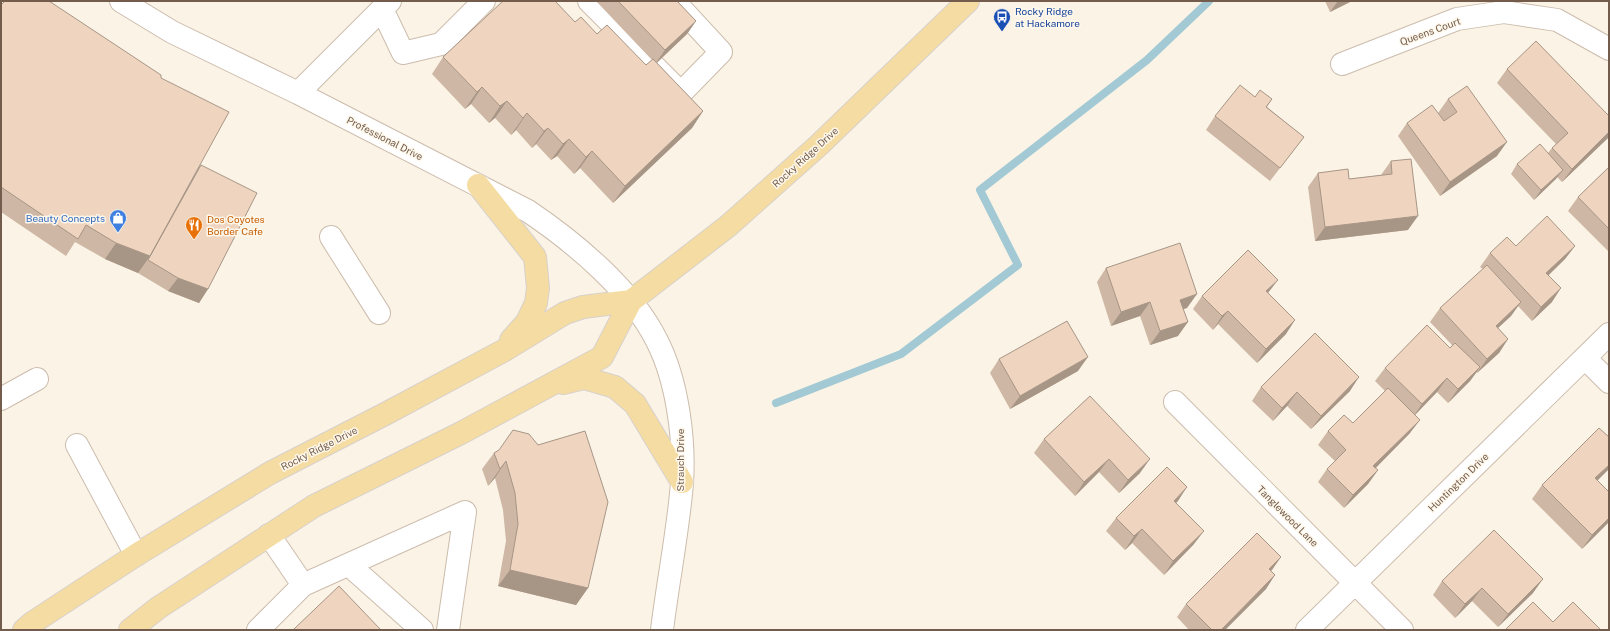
<svg xmlns="http://www.w3.org/2000/svg" width="1610" height="631" viewBox="0 0 1610 631" font-family="'Public Sans',sans-serif">
<style>
.lines{fill:none;stroke-linecap:round;stroke-linejoin:round}
.stream{stroke:#a2c9d4;stroke-width:8}
.minor-casing{stroke:#ccbcad;stroke-width:24}
.major-casing{stroke:#d8d1cd;stroke-width:24}
.minor{stroke:#fff;stroke-width:22}
.major{stroke:#f5dca2;stroke-width:22}
.wall{fill:#ceb7a4}
.shaded-wall{fill:#a79586}
.building{fill:#efd5bf;stroke:#a79586}
.labels{text-anchor:middle;dominant-baseline:central;stroke-width:3;stroke-linejoin:round;paint-order:stroke}
.transit-label{font-size:10px;fill:#164399;stroke:#fef8ec;text-anchor:start}
.street-label{font-size:10px;fill:#735c4c;stroke:#fef8ec}
.shop-label{font-size:10px;fill:#366cbe;stroke:#fef8ec;text-anchor:end}
.food-label{font-size:10px;fill:#c56008;stroke:#fef8ec;text-anchor:start}
</style>
<rect width="100%" height="100%" fill="#fbf4e6"/>
<g class="lines">
<path class="stream" d="M776,403L901,354L1018,265L980,190L1147,60L1209,1"/>
<g class="minor-casing">
<path id="minor" d="M121,1L172,32L298,93L528,211C574,242 632,290 657,341C677,380 685,438 682,483C678,532 668,581 662,630
M589,1L681,93L721,52L674,1
M382,9L403,53L441,44L484,1
M1342,64L1457,19L1504,12L1557,20L1609,49
M298,93L390,1
M331,237L379,313
M1585,358L1609,382
M1,399L37,379
M1175,402L1402,630
M77,445L136,555
M269,535L303,585
M349,565L422,630
M258,630L303,585L465,512L448,630
M1307,630L1609,334"/>
</g>
<g class="major-casing">
<path id="major" d="M478,185L535,257L538,288L536,303L527,322L511,340
M563,383L584,378L615,387L635,404L682,482
M24,630L32,623L136,555L270,473L387,413L503,351L565,313L583,307L631,301
M130,630L158,608L314,506L461,433L602,357L631,301L728,226L819,145L968,1"/>
</g>
<use href="#minor" class="minor"/>
<use href="#major" class="major"/>
</g>
<path class="wall" d="M596,1H677L696,21L687,34L657,63L703,111L692,128L613,203L580,168L574,174L557,156L551,160L536,144L532,148L516,130L511,135L495,118L489,123L471,104L465,109L432,74L443,57L575,22L597,34L646,65L652,60Z
M1325,1H1352L1330,12Z
M1,5L161,78L196,172L201,165L208,289L199,303L168,291L138,273L105,259L75,242L66,256L1,212Z
M1507,69L1608,138L1562,182L1557,177L1534,200L1511,174L1517,164L1548,153L1552,148L1556,144L1497,83Z
M1255,97L1272,99L1267,107L1304,137L1294,150L1270,181L1206,130L1215,116Z
M1448,99L1497,156L1440,196L1398,136L1407,123L1438,113Z
M1391,161L1408,230L1315,241L1308,187L1318,173L1349,179L1381,175Z
M1609,167V252L1568,211L1578,197Z
M1516,246H1575L1565,259L1549,275L1552,302L1532,321L1518,306L1511,316L1498,328L1508,339L1499,353L1477,373V372L1470,381L1448,403L1437,392L1415,415L1410,433L1375,468L1378,470L1368,484L1344,508L1318,482L1327,469L1335,461L1318,445L1328,431L1353,423L1385,391L1375,381L1385,368L1450,348L1452,345L1430,322L1440,308L1483,269L1480,267L1490,253Z
M1106,268L1187,308L1183,309L1178,336L1150,345L1140,316L1111,326L1097,282Z
M1268,293L1286,334L1257,363L1218,324L1213,330L1193,309L1202,296Z
M999,359L1078,371L1010,409L990,373Z
M1261,387L1350,391L1311,429L1287,406L1273,421L1252,401Z
M1090,396L1140,473L1119,493L1099,472L1075,496L1034,453L1044,439Z
M499,450L588,588L576,605L498,586L506,541L503,510L495,478L488,486L482,469L494,453Z
M1609,469L1597,480L1609,492V522L1582,549L1532,499L1542,485Z
M1178,501L1176,503L1194,544L1164,575L1132,543L1125,550L1106,531L1116,518Z
M1271,571L1266,589L1225,630H1189L1177,617L1186,604Z
M1442,581L1533,593L1498,627L1472,601L1455,618L1433,595Z"/>
<path class="shaded-wall" d="M1338,1H1352L1330,12Z
M696,21L687,34L655,64L665,50Z
M482,87L471,104L465,109L477,92Z
M507,101L495,118L489,123L500,106Z
M703,111L692,128L613,203L625,186Z
M527,113L516,130L511,135L523,118Z
M548,128L536,144L532,148L544,131Z
M1609,132V136L1608,138L1562,182L1572,169Z
M569,139L557,156L551,160L563,144Z
M1507,142L1497,156L1440,196L1450,182Z
M592,151L580,168L574,174L586,157Z
M1563,170L1556,179L1534,200L1541,190Z
M1418,216L1408,230L1315,241L1325,227Z
M116,243L150,256L138,273L105,259Z
M1575,246L1565,259L1537,286L1546,273Z
M178,278L208,289L199,303L168,291Z
M1278,280L1268,293L1266,291Z
M1561,288L1552,302L1532,321L1541,307Z
M1197,294L1187,308L1170,313L1180,300Z
M1150,302L1140,316L1111,326L1121,312Z
M1521,302L1511,316L1486,339L1496,326Z
M1228,311L1218,324L1213,330L1222,316Z
M1295,320L1286,334L1257,363L1266,349Z
M1188,322L1178,336L1150,345L1160,331Z
M1508,339L1499,353L1477,373L1487,359Z
M1088,357L1078,371L1010,409L1020,396Z
M1480,367L1470,381L1448,403L1458,389Z
M1359,377L1350,391L1311,429L1321,416Z
M1447,378L1437,392L1412,418L1422,404Z
M1297,392L1287,406L1273,421L1282,408Z
M1420,420L1410,433L1364,480L1373,466Z
M1109,459L1099,472L1075,496L1084,482Z
M1150,459L1140,473L1119,493L1128,480Z
M506,461L495,478L488,486L500,469Z
M1609,465V469L1586,492L1595,478Z
M1378,470L1368,484L1344,508L1353,495Z
M1187,487L1178,501L1164,514L1174,501Z
M1609,518V522L1582,549L1592,535Z
M1142,529L1132,543L1125,550L1134,536Z
M1204,531L1194,544L1164,575L1173,561Z
M1281,557L1272,570L1259,583L1269,569Z
M510,570L588,588L576,605L498,586Z
M1275,575L1266,589L1225,630H1221Z
M1543,579L1533,593L1498,627L1508,614Z
M1482,588L1472,601L1455,618L1465,604Z"/>
<path class="building" d="M5,1H49L161,75V78L229,112L150,256L116,243L86,225L78,239L1,187V5Z
M503,1H555L575,22L581,17L597,34L607,25L646,65L653,59L703,111L625,186L592,151L586,157L569,139L563,144L548,128L544,131L527,113L523,118L507,101L500,106L482,87L477,92L443,57Z
M618,1H677L696,21L665,50Z
M1536,41L1609,116V132L1572,169L1552,148L1568,133L1507,69Z
M1240,85L1255,97L1260,90L1272,99L1266,107L1304,137L1280,168L1215,116Z
M1467,86L1507,142L1450,182L1407,123L1432,105L1444,121L1457,112L1448,99Z
M1540,144L1563,170L1541,190L1517,164Z
M1411,159L1418,216L1325,227L1318,173L1348,169L1349,179L1392,174L1391,161Z
M201,165L257,193L208,289L178,278L148,260Z
M1609,167V229L1578,197Z
M1547,216L1575,246L1546,273L1561,288L1541,307L1490,253L1507,237L1516,246Z
M1180,243L1197,294L1180,300L1188,322L1160,331L1150,302L1121,312L1106,268Z
M1248,250L1278,280L1266,291L1295,320L1266,349L1228,311L1222,316L1202,296Z
M1487,265L1521,302L1496,326L1508,339L1487,359L1440,308Z
M1067,321L1088,357L1020,396L999,359Z
M1427,325L1450,348L1455,343L1480,367L1458,389L1447,378L1422,404L1385,368Z
M1315,333L1359,377L1321,416L1297,392L1282,408L1261,387Z
M1388,388L1420,420L1373,466L1378,470L1353,495L1327,469L1346,450L1328,431L1344,415L1353,423Z
M1090,396L1150,459L1128,480L1109,459L1084,482L1044,439Z
M1599,428L1609,437V465L1595,478L1609,492V518L1592,535L1542,485Z
M513,430L529,434L538,445L585,431L608,502L588,588L510,570L518,524L515,493L506,461L500,469L494,453L499,450Z
M1167,467L1187,487L1174,501L1204,531L1173,561L1142,529L1134,536L1116,518Z
M1494,530L1543,579L1508,614L1482,588L1465,604L1442,581Z
M1257,533L1281,557L1269,569L1275,575L1221,630H1212L1186,604Z
M339,586L381,630H293Z
M1533,602L1553,622L1573,602L1600,629L1599,630H1505Z"/>
<defs>
<g id="bus-pin" transform="scale(0.9)"><path d="M0 17L-7.5 6A9.5 9.5 0 1 1 7.5 6Z" fill="#1a4fb4" stroke="#fef8ec"/><path d="M-5-6H5V4H4V6H2V4H-2V6H-4V4H-5ZM-3.5-4V0h7V-4ZM-3.5 1.2v1.5H-2V1.2ZM2 1.2v1.5H3.5V1.2Z" fill="#fff"/></g>
<g id="shop-pin" transform="scale(0.9)"><path d="M0 17L-7.5 6A9.5 9.5 0 1 1 7.5 6Z" fill="#3f7fe0" stroke="#fef8ec"/><path d="M-5-2.5h2.3a2.7 3.5 0 0 1 5.4 0H5L5.5 6h-11ZM-1.5-2.5h3a1.5 2.3 0 0 0-3 0Z" fill="#fff"/></g>
<g id="restaurant-pin" transform="scale(0.9)"><path d="M0 17L-7.5 6A9.5 9.5 0 1 1 7.5 6Z" fill="#e8710a" stroke="#fef8ec"/><path d="M-5-6h1v4h1v-4h1v4h1v-4h1v5L-1.5 .5V6h-2V.5L-5-1ZM5-6V6H3V1.5H1.5Q1.5-4 5-6Z" fill="#fff"/></g>
</defs>
<g fill-rule="evenodd">
<use href="#bus-pin" x="1002" y="17"/>
<use href="#shop-pin" x="118" y="218"/>
<use href="#restaurant-pin" x="194" y="225"/>
</g>
<g class="labels">
<g class="transit-label">
<text x="1015" y="11">Rocky Ridge<tspan x="1015" dy="12">at Hackamore</tspan></text>
</g>
<g class="street-label">
<text transform="translate(1430 31) rotate(-20)">Queens Court</text>
<text transform="translate(385 138) rotate(27)">Professional Drive</text>
<text transform="translate(805 157) rotate(-42)">Rocky Ridge Drive</text>
<text transform="translate(319 448) rotate(-27)">Rocky Ridge Drive</text>
<text transform="translate(680 460) rotate(-90)">Strauch Drive</text>
<text transform="translate(1458 482) rotate(-44)">Huntington Drive</text>
<text transform="translate(1288 516) rotate(45)">Tanglewood Lane</text>
</g>
<g class="shop-label">
<text x="105" y="218">Beauty Concepts</text>
</g>
<g class="food-label">
<text x="207" y="219">Dos Coyotes<tspan x="207" dy="12">Border Cafe</tspan></text>
</g>
</g>
<rect width="1610" height="631" fill="none" stroke="#735c4c" stroke-width="4"/>
</svg>
